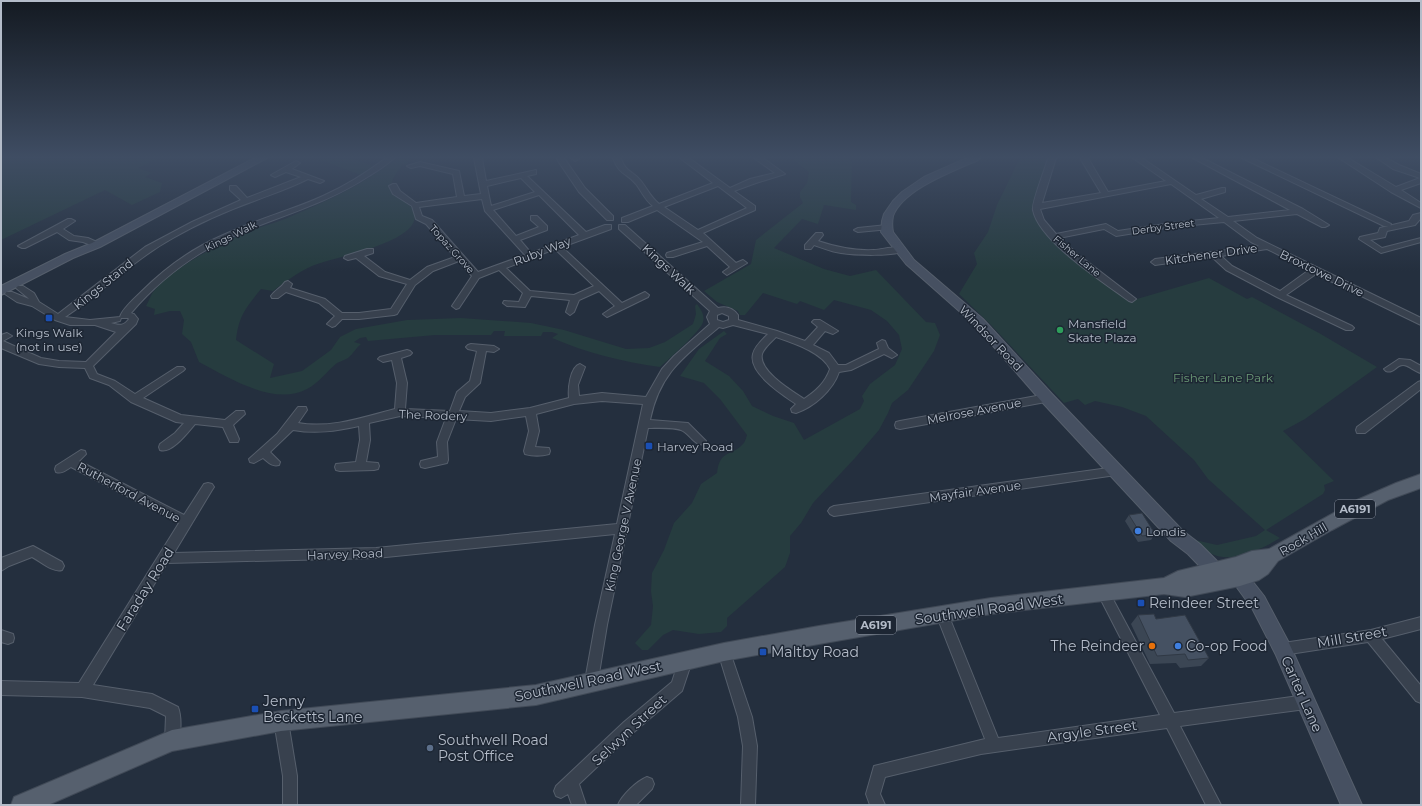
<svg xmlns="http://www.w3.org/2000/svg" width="1422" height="806" viewBox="0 0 1422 806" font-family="Montserrat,sans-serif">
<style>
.green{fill:#263c3f}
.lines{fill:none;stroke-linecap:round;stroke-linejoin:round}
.street-casing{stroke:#565f6c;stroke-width:2}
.secondary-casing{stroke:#565f6c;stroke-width:2}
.primary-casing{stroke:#414a57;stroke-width:2}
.street{fill:#38414e;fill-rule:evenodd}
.secondary{fill:#465061;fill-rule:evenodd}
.primary{fill:#56606e;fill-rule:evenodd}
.wall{fill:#3b4654}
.building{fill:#455162;stroke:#303945}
.transit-dot{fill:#1a4fb4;stroke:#1d2633;stroke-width:1.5}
.leisure-dot{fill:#2e9e5b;stroke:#1d2633;stroke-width:1.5}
.shop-dot{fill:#3f7fe0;stroke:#1d2633;stroke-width:1.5}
.food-dot{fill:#e8710a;stroke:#1d2633;stroke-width:1.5}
.service-dot{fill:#5c6f8a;stroke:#1d2633;stroke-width:1.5}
.labels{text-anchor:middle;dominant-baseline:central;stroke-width:3;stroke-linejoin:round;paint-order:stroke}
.far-street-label{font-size:10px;fill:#b4bcc9;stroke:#1d2633}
.shield{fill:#1d2633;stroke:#878f9c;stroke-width:1}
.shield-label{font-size:11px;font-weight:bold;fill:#b4bcc9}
.street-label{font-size:12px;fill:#b4bcc9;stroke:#1d2633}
.poi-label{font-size:12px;fill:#b4bcc9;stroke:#1d2633;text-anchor:start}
.park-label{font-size:12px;fill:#6b9a76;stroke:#1d2633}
.near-street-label{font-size:14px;fill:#b4bcc9;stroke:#1d2633}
.near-poi-label{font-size:14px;fill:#b4bcc9;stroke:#1d2633;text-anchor:start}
</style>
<rect width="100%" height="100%" fill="#242f3e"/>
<path class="green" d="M1,158H158L138,168L152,173L145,177L162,183L160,192L132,205L105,190L1,240Z
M316,158H349L373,166L361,175Z
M397,158H409L408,163L402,165C396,175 389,180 392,193C399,199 415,205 415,216C415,244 333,257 312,266C298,272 285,282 273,291L261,289C246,308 239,315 236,340L274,364L270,378L302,371L331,350L340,337L356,329L407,320L461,318L531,323L564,330L626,349L649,348L665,342L693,324L696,314L695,306L697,304C701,310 705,315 703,322C701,331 669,359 660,367C623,362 587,353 552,338L558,334L552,332H543L541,336H504L505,331H494L491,335H435L368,341L366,337L360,338L354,342L361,344C356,348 353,354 348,358C345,360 341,361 337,363C327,371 319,383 307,389C274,407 228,377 199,362L191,342L182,334L184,320L180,311H170L154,315L155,309L146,306C149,301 150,296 153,292C174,267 215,246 245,233C258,227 272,224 285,219C325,202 364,185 397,158Z
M791,158H849L852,162L851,202L856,205V210L824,205L818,224L802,219L774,248L824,269L850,276L876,270L926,322L935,323L940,335L934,351L908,390L892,403L888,413L879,430L855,458L813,503L801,523L790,536V553L785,567L727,618V626L721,632L699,634L673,630L663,635L648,650H642L635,643L651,625L653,606L651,591L652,573L664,550L674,523L692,503L701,484L717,473C720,449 731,457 743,444C745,442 746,438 747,435L720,399L704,383L680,376L699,349L724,331L727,334L720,338L705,361L729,376L743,391L752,406L773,416L794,423L804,440L860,409L864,401L862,396L870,384L895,365L902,349L899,335L887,321L871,310L834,300L824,310L800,301L797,304L763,293L745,315H740L738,311L717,302L704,291L751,264L756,240L803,203L800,197V192L807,183L809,172Z
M1020,158H1047L1032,211C1051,252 1095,276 1130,301L1209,278L1247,299L1252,297L1319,333L1377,367L1305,419L1283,431L1334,481L1324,485L1325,490L1323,494L1266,530L1280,538C1262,549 1232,564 1212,554C1206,551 1200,544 1195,540L1217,545L1256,536L1265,530L1208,479L1194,460L1146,416L1122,407L1095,401L1085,405L1078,399L1064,403L991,325L959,294L977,264L974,253L988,232L997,205Z"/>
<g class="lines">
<g class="street-casing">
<path id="street" d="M386,158H394C387,165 377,171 369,176C328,203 283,215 238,234C197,251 160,279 131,313L134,314L138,319L136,324L93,366L97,374L115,381L135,394L177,367H183L185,369L183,371L143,398L181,415L225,420L236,411H244L245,414L233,425L239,439L238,442H230L223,427L195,424C188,432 172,454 160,450L159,447L160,444L175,433L184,423L176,422L131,402L109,385L90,378L85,368L59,367L39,364L1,348V335L7,333L12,336L3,341L41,358L59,361L86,362L116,332L95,325H70L55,320L32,306L17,302L5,294L6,292H12L29,299L27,297L16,288L17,286H23L34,293L39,302L58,314L145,247L192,222L241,200L230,190V186H236L247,198L301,177L286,172L275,177L271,175L296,161L300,163L292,169L324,181L320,183L308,179C290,188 272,194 254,201C226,211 199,223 173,238C133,260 103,292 65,317L90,320L120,317C122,309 135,298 141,292C164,269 191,249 221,236C254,220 290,211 323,196C345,186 366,173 386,158ZM121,318H128L129,319C123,327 119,325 111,323L120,321Z
M474,158H482L486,181L536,170V174L527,176L586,232L605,225H611V229L562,247L622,303L645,292L649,295L648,297L607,317L603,314L615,306L599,291L579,300L574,312L570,315L566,312L570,300L531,296L525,307L507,306L503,303L504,301L519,302L523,293L499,270L479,278L459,308L456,309L452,306L472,276L459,261L433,271L415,285L397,314L394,315L359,319H342L335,326L332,327L327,324L335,316L319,303L286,292L278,298H272L271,296C275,290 281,288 285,282L288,281L292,284L290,288L325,299L342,313H359L391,309L407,284L379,276L356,258L348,260L344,258L345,256L367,249H373V253L364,256L385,272L410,280L427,267L455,257L426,224L416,219L412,206L393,194L389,186L393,184H396L400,191L416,203L457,197L453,174L420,166L411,168L407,166L420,162L459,171L464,196L481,194ZM521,178L535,192L491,206L487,186ZM539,195L579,235L531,253L520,240L547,230V226L537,216H531V220L539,227L516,236L493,210ZM482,199L485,211L525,255L478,272L432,220L422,216L419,207ZM555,249L594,286L574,295L530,291L506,268Z
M556,158H564L585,188L613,216V220H607L579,192Z
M571,158H579V159L575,161Z
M613,158H621C625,172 633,171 641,181C648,190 650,196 659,204L713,183L680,158H689L730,188L750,179L775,173L754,158H763L785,174L756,183L734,191L755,206V210L703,233L736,263L743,260L747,263L727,275L723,272L730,267L707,246L673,257H667L666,255L667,253L703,242L657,210L628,222H622V218L653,206C645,200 642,192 636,184C626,172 619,175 613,158ZM718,186L747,208L698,230L664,207Z
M1048,158H1056L1042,203L1101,193L1080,158H1088L1108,192L1166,181L1133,158H1142L1196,195L1222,188H1225V192L1201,199L1228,217L1290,210L1193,158H1202L1303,209L1329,225L1325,227H1322L1297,214L1233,221L1257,238L1421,318V325L1316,274L1286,295L1352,326L1354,328L1352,330H1346L1277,297L1226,270L1212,257L1155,265L1151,262L1155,259L1259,246L1251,242L1224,222L1172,227L1116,236L1104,229L1059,238L1080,256L1136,299L1132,302L1129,301C1103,282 1039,241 1033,210C1031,204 1046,167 1048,158ZM1171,184L1219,218L1172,223L1118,231L1106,224L1056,234L1044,220L1040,209ZM1267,249L1309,270L1280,291L1232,266L1221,256Z
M1242,158H1252L1391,224L1390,226H1384Z
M1339,158H1348L1396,187L1420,178L1393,169L1377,158H1386L1399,165L1421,174V183L1401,190L1421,203V208L1391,192Z
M1421,213V218L1415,225L1387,231L1385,237L1370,240L1382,248L1421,238V242L1381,253L1359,239L1360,237L1378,233L1380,228L1409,221L1413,215Z
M68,219H71L75,221L63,229L74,236L88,238L99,243V247H96L83,242L69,240L57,232L25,248H22L18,246Z
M619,225H625L718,308C726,306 733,308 738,315V320L777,331L805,341L818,327L812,322L814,320H820L838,331L833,334L825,331L813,345L829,353L838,365H846L879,349L877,343L882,340L885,341L888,348L897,355L892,358L884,354L851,370L839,372C833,390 814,407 796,413L792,412L791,409L796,404C783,395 748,373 753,354C755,346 762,340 768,334L764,333L733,325L723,328L719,327C684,357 660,372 650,420L688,423L706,441L705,444C694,447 690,433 681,430C673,427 657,428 648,428L607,625L597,686L592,688L587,686L585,681L595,625L615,534L376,558L167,563L93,685L152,694L178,707C182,717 181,736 177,746L172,748L167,746L165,741L166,716L150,708L82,697L1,695V681L79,683L179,523L71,467C66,470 62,474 56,472L55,469L56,466L81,450L85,451L86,454L79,461L184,515L204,484L208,483L212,484L214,487L212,490L174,553L376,548L617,524L643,404L602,401L574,404L536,414L539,431L535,447L549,448L550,451L549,454C542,456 532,456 525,454L524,451L529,431L526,416L491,421L456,419L447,442L448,460L447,463L425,468L421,467L420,464L421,461L438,457L437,442L446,418L400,416L369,423L370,440L366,462L378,463L379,466L378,469L374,470L340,471L336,470L335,467L336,464L356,462L360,440L359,426C336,431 316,434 293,430L270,452L280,462L279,465C272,467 268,462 263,458L254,463L250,462L249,459L277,434L298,407H306L307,410L298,423C331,429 364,417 395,409L397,383L392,360L383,362L378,359L380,357L407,350L410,351L412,353L410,355L401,358L407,383L405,409L450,411L457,392L470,381L477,351L468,349L466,347L468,345L471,344L494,346L499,349L494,352L486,351L480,383L465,397L459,411L491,413L530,408L569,398C568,389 570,367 580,364L585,367L578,385L579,396L602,393L646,397L662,369L674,356L710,324L707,317L710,311L619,229ZM722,313L729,316V320L723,322L717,320V315ZM776,337C793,343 822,352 830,369C825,383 816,391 804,399C792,391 758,371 762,354C764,348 771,342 776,337Z
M887,225L891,227L890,229L858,232L854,230L858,228Z
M816,233H822L823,235L818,241C836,247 855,251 874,250C883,250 899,244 905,250C897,257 853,255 841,253C832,252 823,248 814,245L811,249H805V245Z
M1399,359L1410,360L1421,366V373C1415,372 1409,365 1403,365C1396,365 1394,374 1386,371L1384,369Z
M1421,381V389L1365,433H1357L1356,430L1357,427L1418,382Z
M1047,394L1051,395L1052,398L1051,401L900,429L896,428L895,425L896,422L900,421Z
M1116,467L1120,468L1121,471L1120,474L1116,475L834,516L830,514L828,511L830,508L834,506Z
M33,546L62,562L64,566L62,570C53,573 40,561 32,557L9,566L1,571V558Z
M1104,588L1108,590L1174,713L1306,695L1311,697L1313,702L1311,707L1306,709L1180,726L1221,805H1206L1167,728L981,754L885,777L880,794L885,805H870L866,794L874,766L985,739L936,614L938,610L942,608L946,610L948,614L998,738L1160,715L1098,594L1100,590Z
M1421,617V629L1382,639L1421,686V703L1416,701L1368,642L1283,655L1278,653L1277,649L1278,645L1283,643L1371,630Z
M1,630L13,634L14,638L13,642L8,644L1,642Z
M724,646L729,648L730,652L752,717L757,746L755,805H741L743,746L738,717L718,652L719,648Z
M685,655L690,657L692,661L682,691L634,732L579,784L586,805H572L568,794L561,798L556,796L554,791L556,786L624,722L672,682L680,657Z
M281,714L286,716L288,721L297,776V805H283V776L274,721L276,716Z
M647,777L652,779L654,784L652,789L636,805H618C622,795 637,781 647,777Z"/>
</g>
<g class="secondary-casing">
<path id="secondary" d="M255,158H267L100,247L73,258L1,295V286L65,254L92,243Z
M967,158H980L978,160C954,171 903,189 893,216C892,221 892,227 893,232L914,260L983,319L1052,394L1183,531L1200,544L1225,569L1227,564L1233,562L1239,564L1264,596L1289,643L1362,805H1341L1276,655L1252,608L1230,578L1228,583L1222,585L1216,583L1188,554L1171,541L1042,402L975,325L906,264L881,232L882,221L884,214L893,201L902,192L924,177Z"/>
</g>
<g class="primary-casing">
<path id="primary" d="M1421,474V488L1388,500L1332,530L1278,561L1268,574L1259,580L1240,586L1185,597L1164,594L991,614L819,644L724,661L536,705L281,731L172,751L48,805H11L14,797L172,730L281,711L536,685L724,643L819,626L991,598L1164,578L1178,571L1236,557L1252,551L1269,549L1357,500L1396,483Z"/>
</g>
<use href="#street" class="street"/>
<use href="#secondary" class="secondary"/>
<use href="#primary" class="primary"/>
</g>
<path class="wall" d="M1129,515L1155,534L1151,540L1138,542L1125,521Z
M1138,615L1156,619L1209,658L1201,666L1180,668L1176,663L1150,664L1131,624Z"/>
<path class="building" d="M1142,513L1155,534L1142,536L1129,515Z
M1154,614L1156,619L1185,615L1209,658L1188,660L1185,654L1157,656L1138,615Z"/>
<linearGradient id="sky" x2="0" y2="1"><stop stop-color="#141a22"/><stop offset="0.58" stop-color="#3f4d63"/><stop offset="1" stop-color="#3f4d63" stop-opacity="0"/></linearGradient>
<rect width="1422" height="271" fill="url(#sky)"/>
<g class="transit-dot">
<rect x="45" y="314" width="8" height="8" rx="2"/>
<rect x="645" y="442" width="8" height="8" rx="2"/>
<rect x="1137" y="599" width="8" height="8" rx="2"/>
<rect x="759" y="648" width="8" height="8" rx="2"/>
<rect x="251" y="705" width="8" height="8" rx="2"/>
</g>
<circle class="leisure-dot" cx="1060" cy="330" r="4"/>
<g class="shop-dot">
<circle cx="1138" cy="531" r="4"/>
<circle cx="1178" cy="646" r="4"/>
</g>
<circle class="food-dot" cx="1152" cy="646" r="4"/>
<circle class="service-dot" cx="430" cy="748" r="4"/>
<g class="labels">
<g class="far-street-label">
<text transform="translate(1163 227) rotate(-8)">Derby Street</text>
<text transform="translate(231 236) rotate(-26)">Kings Walk</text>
<text transform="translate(452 249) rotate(48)">Topaz Grove</text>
<text transform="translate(1077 256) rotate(40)">Fisher Lane</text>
</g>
<g class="shield">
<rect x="1335" y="500" width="40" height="18" rx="3"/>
<rect x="856" y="616" width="40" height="18" rx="3"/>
</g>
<g class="shield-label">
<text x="1355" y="509">A6191</text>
<text x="876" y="625">A6191</text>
</g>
<g class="street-label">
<text transform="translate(542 251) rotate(-21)">Ruby Way</text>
<text transform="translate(1211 254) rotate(-8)">Kitchener Drive</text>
<text transform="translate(669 269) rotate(43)">Kings Walk</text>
<text transform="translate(1322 273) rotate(26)">Broxtowe Drive</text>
<text transform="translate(103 284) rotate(-39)">Kings Stand</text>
<text transform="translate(991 338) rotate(46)">Windsor Road</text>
<text transform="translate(974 411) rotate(-11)">Melrose Avenue</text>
<text transform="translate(433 415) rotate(2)">The Rodery</text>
<text transform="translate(975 491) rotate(-8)">Mayfair Avenue</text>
<text transform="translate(129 492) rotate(28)">Rutherford Avenue</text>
<text transform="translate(623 525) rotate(-78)">King George V Avenue</text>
<text transform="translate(1303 539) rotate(-30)">Rock Hill</text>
<text transform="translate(345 554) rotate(-2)">Harvey Road</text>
</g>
<g class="poi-label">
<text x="1068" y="323">Mansfield<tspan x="1068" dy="14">Skate Plaza</tspan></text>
<text x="49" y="332" text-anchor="middle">Kings Walk<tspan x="49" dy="14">(not in use)</tspan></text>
<text x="657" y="446">Harvey Road</text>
<text x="1146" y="531">Londis</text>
</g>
<g class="park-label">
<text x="1223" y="377">Fisher Lane Park</text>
</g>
<g class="near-street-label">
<text transform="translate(145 589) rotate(-58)">Faraday Road</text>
<text transform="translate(989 609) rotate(-8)">Southwell Road West</text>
<text transform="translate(1352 637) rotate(-10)">Mill Street</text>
<text transform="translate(588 681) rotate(-12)">Southwell Road West</text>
<text transform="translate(1302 694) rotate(66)">Carter Lane</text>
<text transform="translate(629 730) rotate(-43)">Selwyn Street</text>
<text transform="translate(1092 731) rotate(-8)">Argyle Street</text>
</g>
<g class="near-poi-label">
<text x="1149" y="603">Reindeer Street</text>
<text x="1144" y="646" text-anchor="end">The Reindeer</text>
<text x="1186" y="646">Co-op Food</text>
<text x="771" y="652">Maltby Road</text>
<text x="263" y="701">Jenny<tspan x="263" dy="16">Becketts Lane</tspan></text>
<text x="438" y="740">Southwell Road<tspan x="438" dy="16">Post Office</tspan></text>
</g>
</g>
<rect width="1422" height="806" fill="none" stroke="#b4bcc9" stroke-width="4"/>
</svg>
